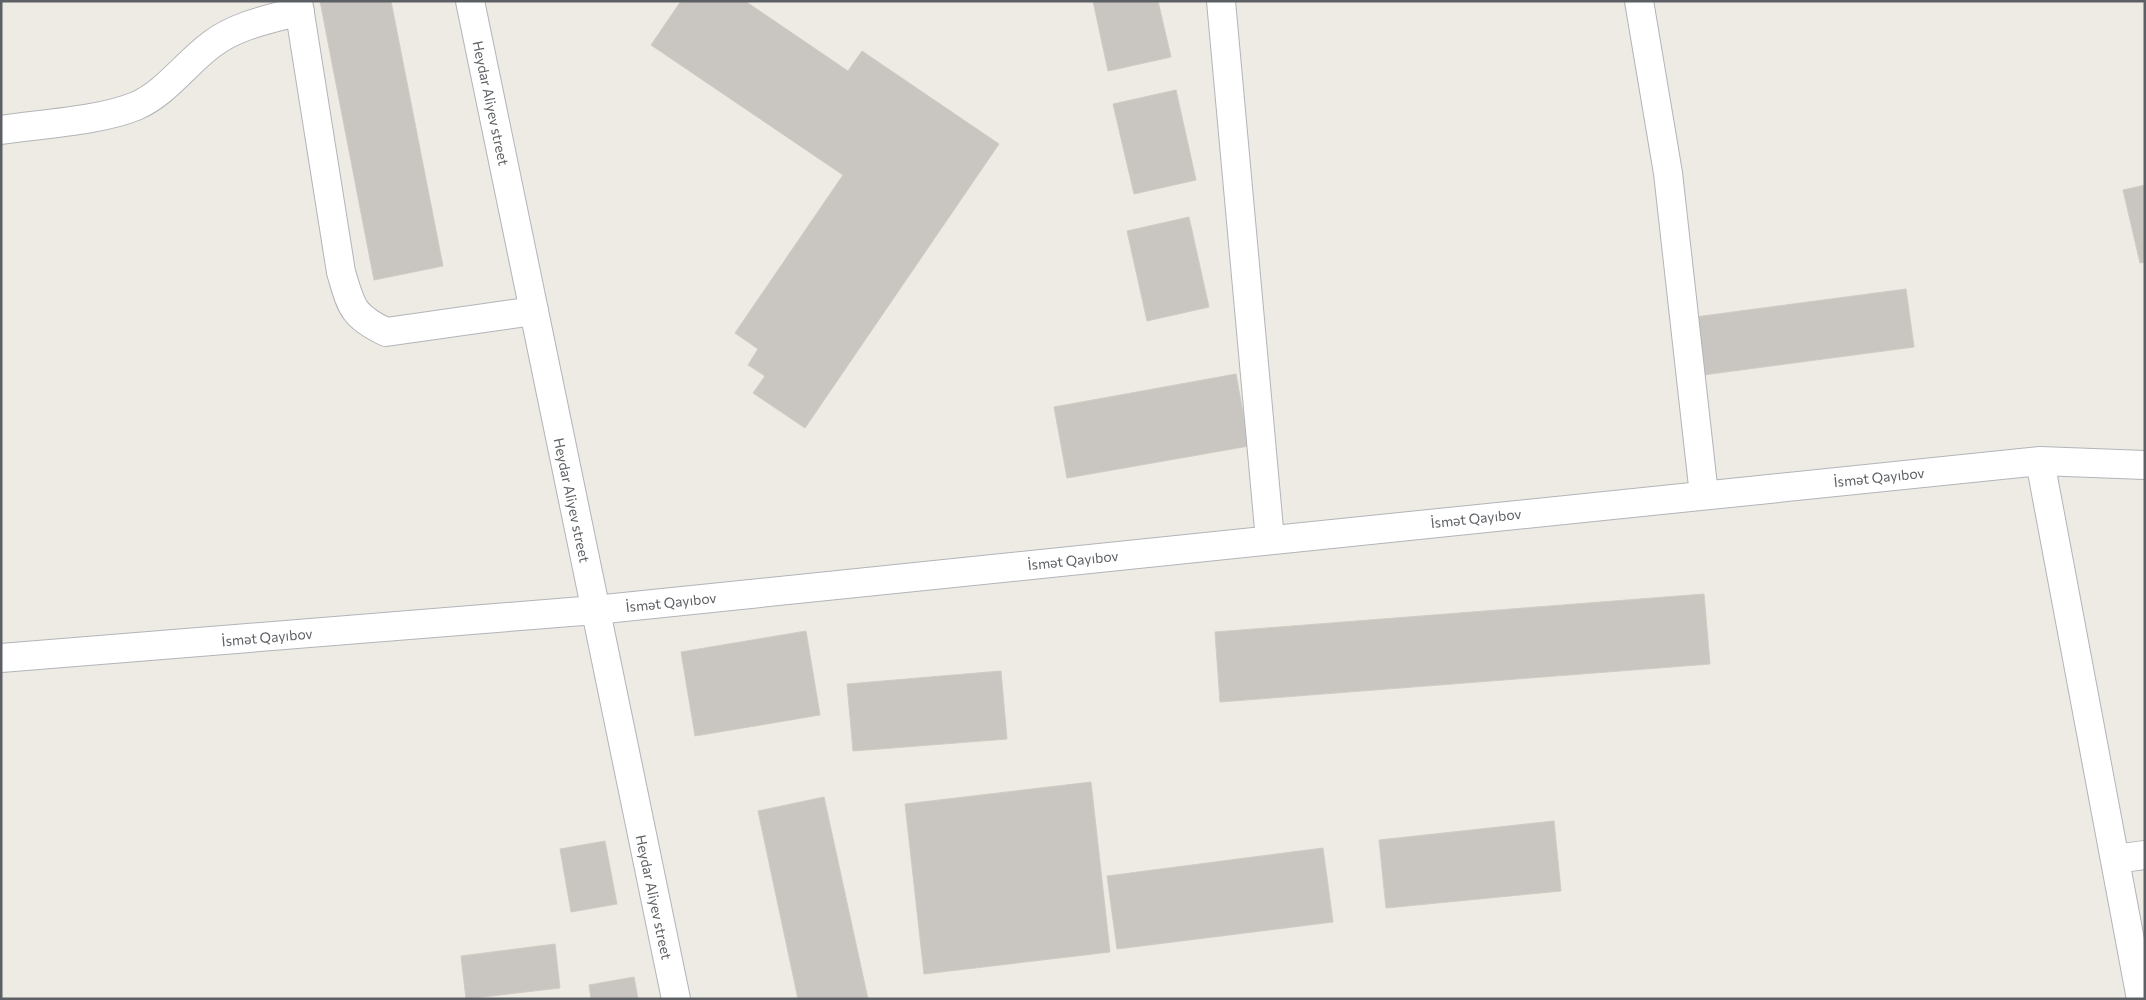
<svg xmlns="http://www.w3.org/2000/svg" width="2146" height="1000" viewBox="0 0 2146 1000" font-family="Commissioner,sans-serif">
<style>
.building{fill:#c9c5c1;stroke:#d2cbc3}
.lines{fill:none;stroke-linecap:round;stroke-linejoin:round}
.street-casing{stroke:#b1b5b8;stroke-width:30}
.secondary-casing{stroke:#b1b4b8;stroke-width:30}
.street{stroke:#fff;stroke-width:28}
.secondary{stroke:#fff;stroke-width:28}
.labels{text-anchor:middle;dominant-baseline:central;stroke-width:4;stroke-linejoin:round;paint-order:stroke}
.street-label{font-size:14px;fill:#5c6064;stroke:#fff}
</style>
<rect width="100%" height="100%" fill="#eeeae4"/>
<path class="building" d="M320,1H391L443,266L374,280Z
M681,1H745L848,71L862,51L999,144L805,428L753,393L765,376L748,365L758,349L735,333L843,175L651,45Z
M1093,1H1158L1171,57L1108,71Z
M1176,90L1196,180L1134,194L1113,104Z
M2145,185V262L2140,263L2123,190Z
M1189,217L1209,307L1147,321L1127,231Z
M1906,289L1914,347L1703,375L1695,317Z
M1236,374L1249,446L1067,478L1054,407Z
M1704,594L1710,664L1220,702L1215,632Z
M806,631L820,715L695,736L681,652Z
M1001,671L1007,739L853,751L847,684Z
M1091,782L1110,952L924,974L905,804Z
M824,797L868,999H798L758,811Z
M1554,821L1561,891L1386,908L1379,840Z
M605,841L617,904L571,912L560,849Z
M1323,848L1333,922L1117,949L1107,876Z
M555,944L560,988L466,999L461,956Z
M634,977L638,999H591L589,985Z"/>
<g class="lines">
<g class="street-casing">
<path id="street" d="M298,1L341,272C351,306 352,316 386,332L534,311
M1221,1L1270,540
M1639,1L1668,173L1704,495
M1,130C40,124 100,121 136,106C166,93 186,63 212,44C237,25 270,19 300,11
M2040,461L2141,999
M1,658L595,610L2040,461L2145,465
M2115,859L2145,855"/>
</g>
<g class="secondary-casing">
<path id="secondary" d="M470,1L676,999"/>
</g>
<use href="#street" class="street"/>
<use href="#secondary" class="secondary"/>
</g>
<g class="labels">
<g class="street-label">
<text transform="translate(491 103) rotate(78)">Heydar Aliyev street</text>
<text transform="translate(1879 477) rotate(-6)">İsmət Qayıbov</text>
<text transform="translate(572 500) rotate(78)">Heydar Aliyev street</text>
<text transform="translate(1476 518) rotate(-6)">İsmət Qayıbov</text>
<text transform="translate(1073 560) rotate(-6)">İsmət Qayıbov</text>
<text transform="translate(671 602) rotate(-6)">İsmət Qayıbov</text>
<text transform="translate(267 637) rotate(-5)">İsmət Qayıbov</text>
<text transform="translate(654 897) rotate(78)">Heydar Aliyev street</text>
</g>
</g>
<rect width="2146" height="1000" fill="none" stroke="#5c6064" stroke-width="5"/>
</svg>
